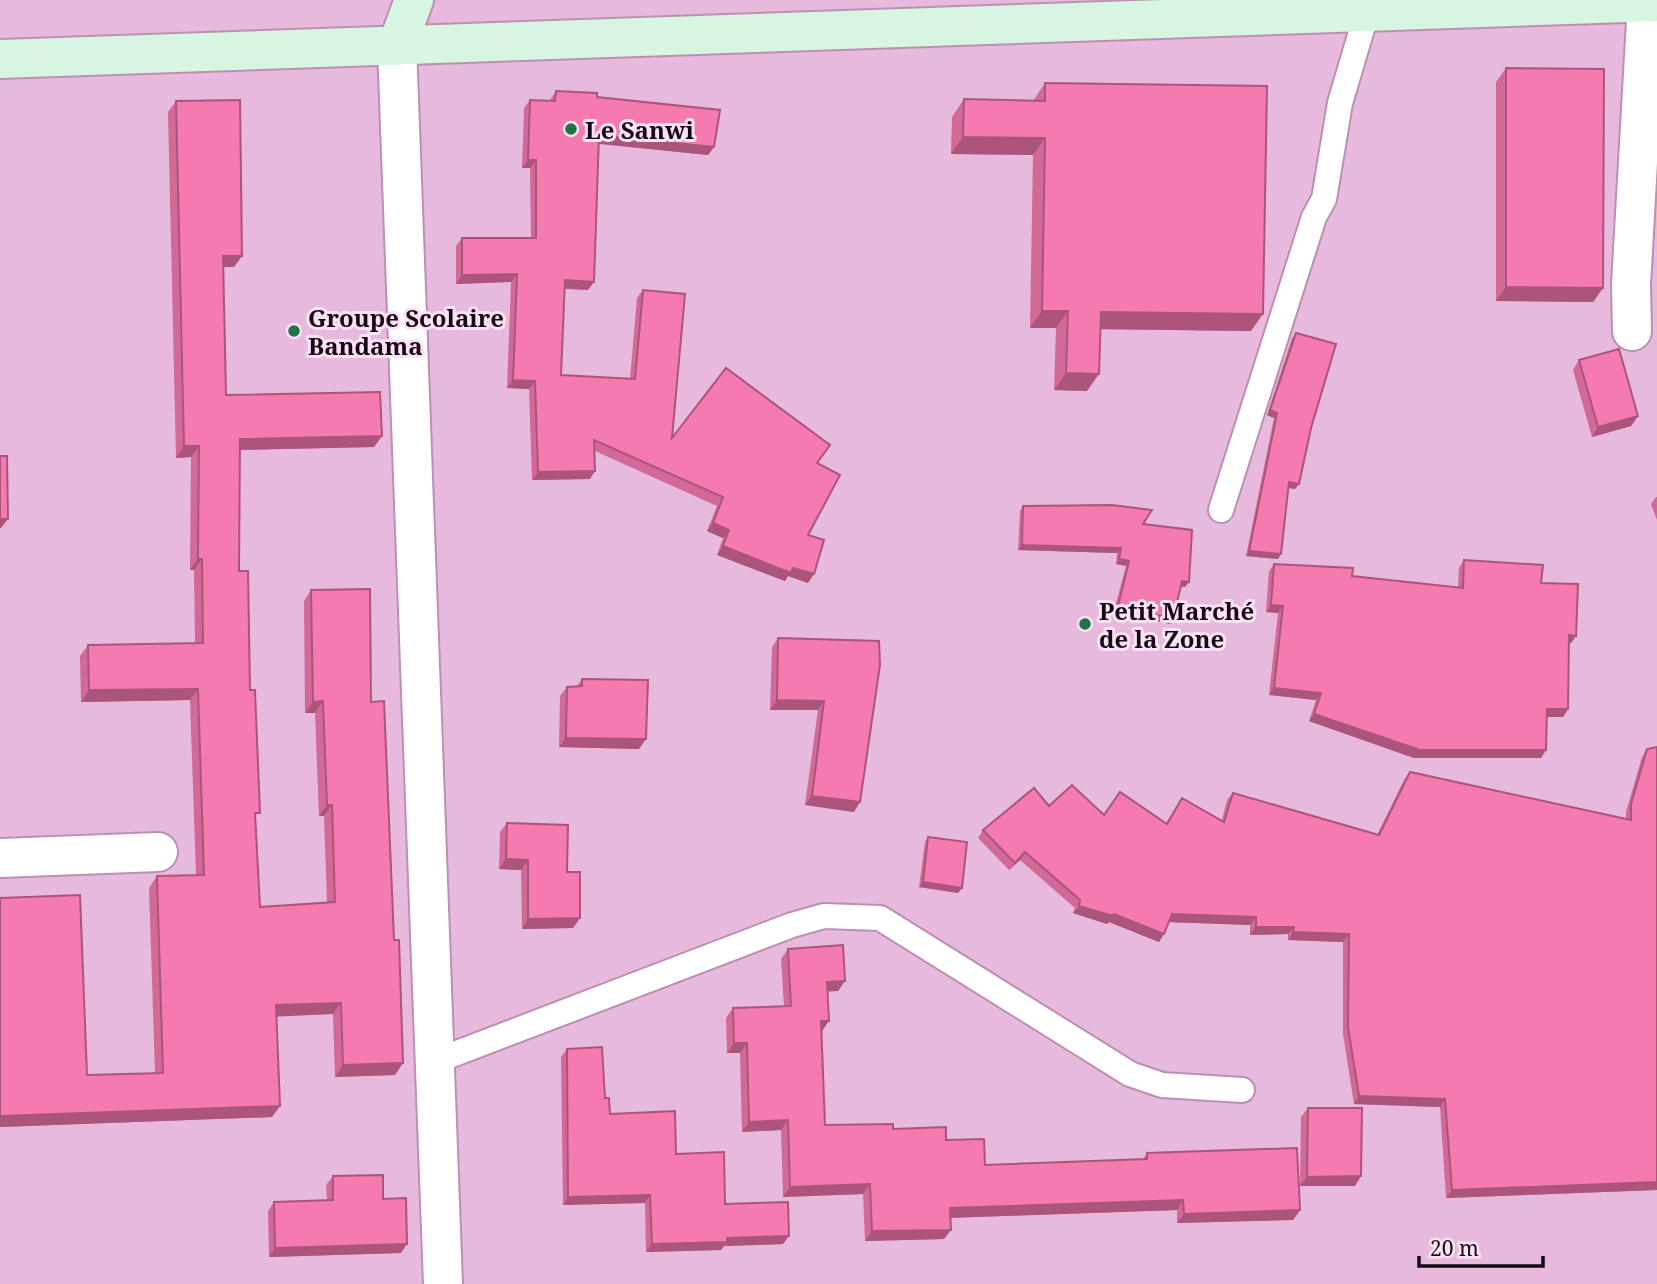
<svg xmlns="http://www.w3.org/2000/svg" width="1657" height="1284" viewBox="0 0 1657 1284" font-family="'Noto Serif',serif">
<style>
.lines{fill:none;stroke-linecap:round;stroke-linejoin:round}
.lane-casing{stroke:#bd90b3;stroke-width:28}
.street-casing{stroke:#bd90b3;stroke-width:42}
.secondary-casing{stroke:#bd90b3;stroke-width:42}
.lane{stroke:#fff;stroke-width:24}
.street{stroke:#fff;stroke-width:38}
.secondary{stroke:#d7f6e2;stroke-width:38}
.wall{fill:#d36997}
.shaded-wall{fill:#ac557b}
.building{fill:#f57ab0;stroke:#ac557b;stroke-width:2}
.poi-dot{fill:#207344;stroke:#fae2f4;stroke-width:2.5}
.labels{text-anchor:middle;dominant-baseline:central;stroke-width:6;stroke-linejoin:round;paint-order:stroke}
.poi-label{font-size:24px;font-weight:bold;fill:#170814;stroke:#fae2f4;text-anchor:start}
</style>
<rect width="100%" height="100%" fill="#e7b9dc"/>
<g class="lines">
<g class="lane-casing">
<path id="lane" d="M1221,510L1314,217L1324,199L1340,103L1367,12
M436,1061L792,925L824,916L880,918L1130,1074L1162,1085L1242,1090"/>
</g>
<g class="street-casing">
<path id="street" d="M397,46L443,1284
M1632,331L1631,285L1647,3
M0,858L158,852"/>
</g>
<g class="secondary-casing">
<path id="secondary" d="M397,46L414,0
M0,59L1657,2"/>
</g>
<use href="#lane" class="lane"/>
<use href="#street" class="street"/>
<use href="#secondary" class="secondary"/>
</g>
<path class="wall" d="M1506,68L1603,288L1593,302L1496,301V82Z
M1045,83L1251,331L1100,329L1087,391L1054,390L1056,328H1030L1033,155L951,154L952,117L964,99L1033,101Z
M556,91L597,97L714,147L708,155L599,144L588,290L565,289L561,375L630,379L637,298L643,290L672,438L817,463L808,535V583L788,576L785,581L717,555L723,538L707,531L717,506L595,451L590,479L532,480L529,389L507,388L511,282L456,284V246L462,238H531L530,168H522L524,108L530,100H550Z
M176,101L234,267H223L226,395L382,436L374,447L240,450L239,571L250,690L260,907L327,902L324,816H319L315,713H305L304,601L311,590L371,702L395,1075L335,1077L333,1014L276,1016L272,1117L0,1127V898L87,1075L155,1073L149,888L157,876L196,875L190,700L81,702L80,656L88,645L195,643L194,570H190L191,457L176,458L168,112Z
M1296,333L1311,428L1299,484L1295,489L1288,488L1278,559L1246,556L1274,418L1267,415L1292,338Z
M1579,360L1638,416L1631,426L1592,437L1573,370Z
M1656,497H1657V520L1651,504Z
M1023,506L1143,524L1189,582L1185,587H1180L1170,624L1114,611L1126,566L1116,564L1117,553L1018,550L1020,511Z
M1464,560L1541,583L1576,636L1571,643H1569L1568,709L1563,717H1547L1546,750L1541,758H1414L1309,721L1316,700L1269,695L1278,613L1266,612L1269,571L1274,564L1352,576L1458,587L1459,568Z
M778,638L879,641L854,812L805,805L818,710H770L772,647Z
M582,679L639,749L559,747L560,696L567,687L577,686Z
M1647,749L1657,1190L1446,1198L1440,1107L1354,1104L1343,1034V942L1288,940V934L1250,935V925L1169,922L1159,942L1109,922L1107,924L1073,913L1075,908L1020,860L1009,870L978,838L983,830L1049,806L1166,823L1182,798L1222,820L1227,800L1233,793L1377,835L1404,780L1410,772L1626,819V812L1642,757Z
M507,823L567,872L580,918L573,928L522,929L521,870L499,869L500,832Z
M928,837L962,888L958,893L919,887L925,842Z
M788,949L845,981L838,991H827L822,1031H821L825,1125L893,1129L946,1140L985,1165L1143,1159L1147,1153L1300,1210L1293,1220L1177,1223V1210L950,1218L944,1239L865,1241L863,1194L783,1197L781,1130L742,1132L740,1053H727L726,1018L733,1008L784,1006L781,959Z
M567,1049L605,1098L610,1114L676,1154L725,1204L783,1244L724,1246L721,1250L646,1252L645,1203L563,1205L561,1057Z
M1308,1108L1355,1186H1300L1301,1117Z
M333,1176L383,1199L401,1253L269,1257L268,1211L274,1202L327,1200L326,1185Z"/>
<path class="shaded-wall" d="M599,135L714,147L708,155L593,143Z
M963,137L1045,138L1033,155L951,154Z
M528,160H536L530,168H522Z
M223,256H242L234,267H215Z
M517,274L511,282L456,284L462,275Z
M565,280L594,282L588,290L560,288Z
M1506,287L1603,288L1593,302L1496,301Z
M1042,311H1068L1056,328H1030Z
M1101,312L1263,314L1251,331L1089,329Z
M1066,373L1099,374L1087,391L1054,390Z
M513,380L535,381L529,389L507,388Z
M1270,410L1277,413L1274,418L1267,415Z
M1638,416L1631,426L1592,437L1598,427Z
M382,436L374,447L232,450L240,439Z
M184,446H199L191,457L176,458Z
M595,471L590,479L532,480L538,472Z
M1289,482L1299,484L1295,489L1285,487Z
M0,519H8L1,528H0Z
M713,523L729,530L723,538L707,531Z
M1022,545L1121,548L1117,553L1018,550Z
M723,546L814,574L808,583L788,576L785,581L717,555Z
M1249,551L1281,554L1278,559L1246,556Z
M198,559H202L194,570H190Z
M1119,559L1129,561L1126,566L1116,564Z
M1182,581L1189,582L1185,587L1178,586Z
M1271,605L1283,606L1278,613L1266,612Z
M1118,606L1173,619L1170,624L1114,611Z
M1569,635L1576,636L1571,643H1564Z
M1274,688L1321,693L1316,700L1269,695Z
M198,689L190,700L81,702L89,690Z
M777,700L824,701L818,710H770Z
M323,701L315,713H305L313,702Z
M1547,709H1568L1563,717H1542Z
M1314,714L1546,750L1541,758H1414L1309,721Z
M566,738L646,739L639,749L559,747Z
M812,796L860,802L854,812L805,805Z
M327,805H332L324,816H319Z
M1025,852L1020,860L1009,870L1015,863Z
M506,859L528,860L521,870L499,869Z
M923,882L962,888L958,893L919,887Z
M1079,906L1114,914L1164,934L1159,942L1109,922L1107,924L1073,913Z
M1172,914L1256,917L1250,925L1167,922Z
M580,918L573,928L522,929L528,919Z
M1256,927H1294L1288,934L1250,935Z
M1293,932L1349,934L1343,942L1288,940Z
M845,981L838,991L820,992L827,982Z
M341,1003L333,1014L268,1017L276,1005Z
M821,1021H829L822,1031H814Z
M734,1043H747L740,1053H727Z
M403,1063L395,1075L335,1077L343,1065Z
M1359,1096L1445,1099L1440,1107L1354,1104Z
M280,1106L272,1117L0,1127V1116Z
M788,1120L781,1130L742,1132L749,1122Z
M1361,1176L1355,1186H1300L1307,1177Z
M1657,1182V1190L1446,1198L1452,1190Z
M870,1184L863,1194L783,1197L790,1187Z
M650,1195L645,1203L563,1205L568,1197Z
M1183,1200L1177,1210L943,1218L950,1208Z
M1300,1210L1293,1220L1177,1223L1184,1214Z
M951,1230L944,1239L865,1241L872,1231Z
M789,1236L783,1244L724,1246L721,1250L646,1252L652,1244L727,1238Z
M407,1244L401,1253L269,1257L275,1248Z"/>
<path class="building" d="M1506,68L1604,69L1603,288L1506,287Z
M1045,83L1267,86L1263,314L1101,312L1099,374L1066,373L1068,311H1042L1045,138L963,137L964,99L1045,101Z
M556,91L597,93V97L720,110L714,147L599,135L594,282L565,280L561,375L635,379L643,290L685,294L672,438L726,368L830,445L817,463L840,475L808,535L824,540L814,574L793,568L791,573L723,546L729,530L713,523L723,497L594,440L595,471L538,472L535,381L513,380L517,274L462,275V238H536V160H528L530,100L555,101Z
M240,100L242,256H223L226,395L380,392L382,436L240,439L239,571H248L250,690H255L260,813H255L260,907L335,902L332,805H327L323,701L313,702L311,590L370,589L371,702L384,701L394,940H399L403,1063L343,1065L341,1003L276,1005L280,1106L0,1116V898L80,895L87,1075L163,1073L157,876L204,875L198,689L89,690L88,645L203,643L202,559H198L199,446H184L176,101Z
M1296,333L1336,344L1311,428L1299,484L1289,482L1281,554L1249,551L1277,413L1270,410Z
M1619,349L1638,416L1598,427L1579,360Z
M0,456H7L8,519H0Z
M1112,505L1152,510L1143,524L1192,530L1189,582L1182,581L1173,619L1118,606L1129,561L1119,559L1121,548L1022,545L1023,506Z
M1464,560L1543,565L1541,583L1578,584L1576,636L1569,635L1568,709H1547L1546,750H1420L1314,714L1321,693L1274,688L1283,606L1271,605L1274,564L1353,568L1352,576L1463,588Z
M778,638L879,641L880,665L860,802L812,796L824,701L777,700Z
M582,679L648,680L646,739L566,738L567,687L582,686Z
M1657,747V1182L1452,1190L1445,1099L1359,1096L1348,1027L1349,934L1293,932L1294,927H1256V917L1172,914L1164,934L1114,914L1113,916L1079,906L1080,900L1025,852L1015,863L983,830L1034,788L1049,806L1072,785L1104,815L1120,792L1167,824L1182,798L1224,822L1233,793L1379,835L1410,772L1631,820V804L1647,749Z
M507,823L568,825L567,872H580V918L528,919V860L506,859Z
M928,837L967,842L962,888L923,882Z
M843,945L845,981L827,982L829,1021H821L825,1125L893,1124V1129L946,1127V1140L984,1139L985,1165L1147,1159V1153L1297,1148L1300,1210L1184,1214L1183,1200L950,1208L951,1230L872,1231L870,1184L790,1187L788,1120L749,1122L747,1043H734L733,1008L791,1006L788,949Z
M602,1047L605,1098H609L610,1114L675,1111L676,1154L724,1152L725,1204L788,1202L789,1236L727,1238V1242L652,1244L650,1195L568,1197L567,1049Z
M1308,1108H1362L1361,1176L1307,1177Z
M383,1175V1199L406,1198L407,1244L275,1248L274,1202L333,1200V1176Z"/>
<g class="poi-dot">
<circle cx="571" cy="129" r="7"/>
<circle cx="294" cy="331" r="7"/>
<circle cx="1085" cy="624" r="7"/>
</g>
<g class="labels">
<g class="poi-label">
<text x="585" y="129">Le Sanwi</text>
<text x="308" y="317">Groupe Scolaire<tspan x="308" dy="28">Bandama</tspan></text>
<text x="1099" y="610">Petit Marché<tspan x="1099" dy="28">de la Zone</tspan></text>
</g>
</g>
<path d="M1419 1256v10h124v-10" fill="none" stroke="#170814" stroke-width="3.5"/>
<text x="1430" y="1256" font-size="21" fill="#170814" stroke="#fae2f4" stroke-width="5" paint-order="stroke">20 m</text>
</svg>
